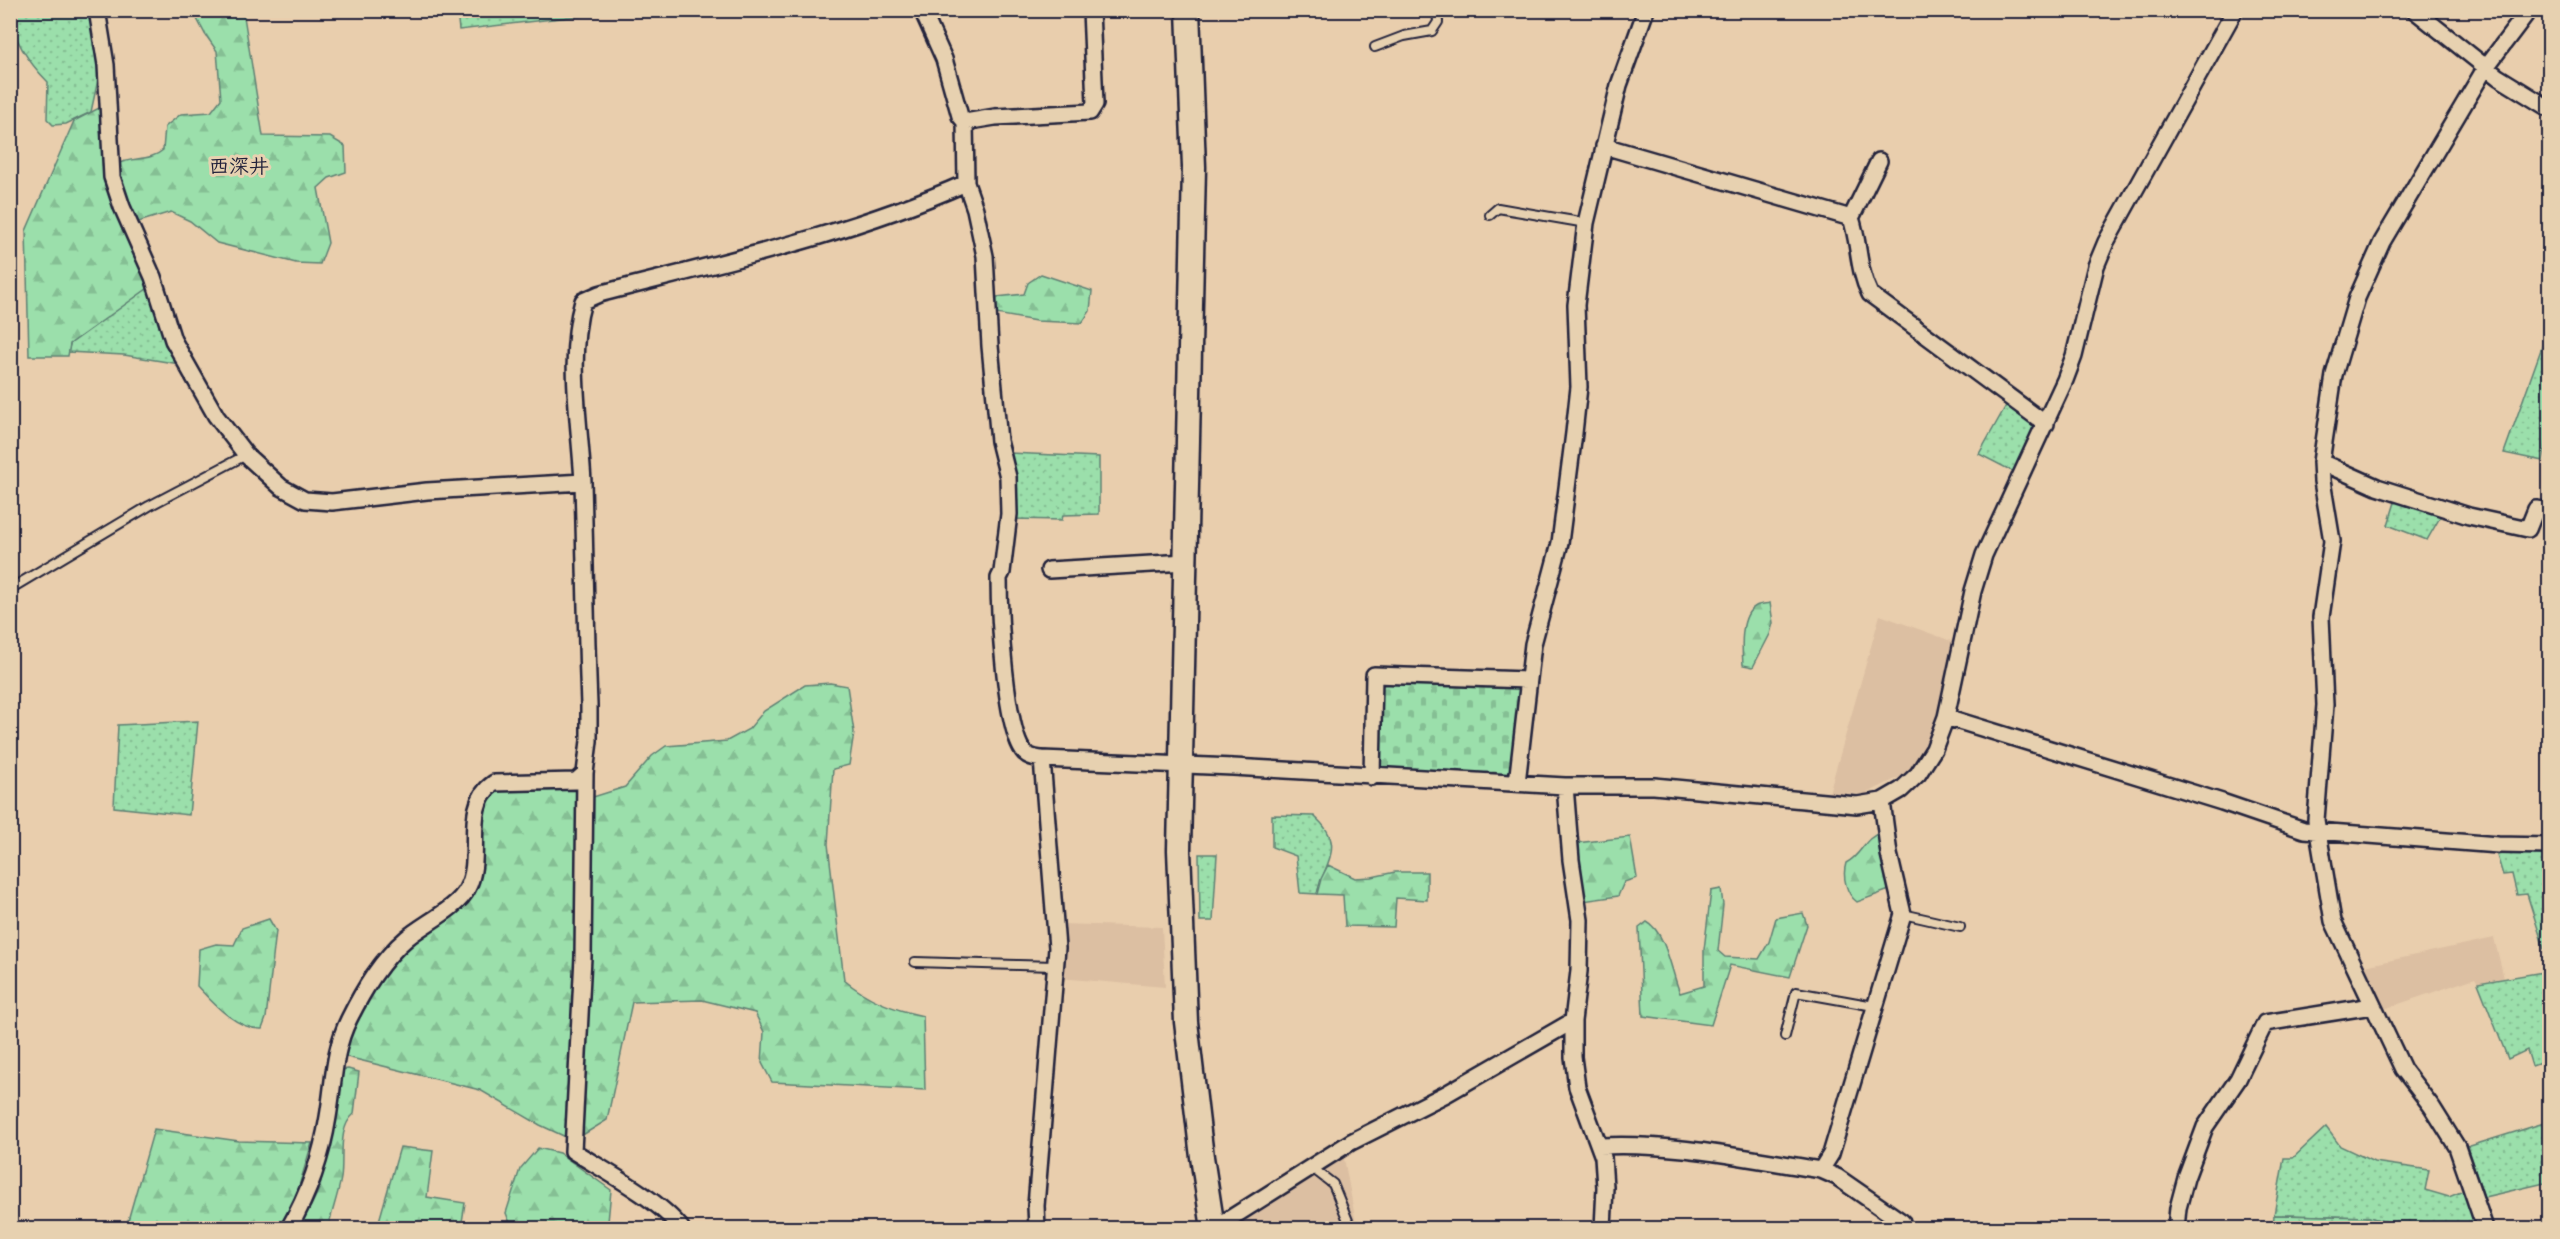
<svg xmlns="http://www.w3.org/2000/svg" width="2560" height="1239" viewBox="0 0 2560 1239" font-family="'Comic Neue','Klee One',sans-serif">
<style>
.built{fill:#dcbfa2}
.grass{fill:url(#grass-dots);stroke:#5e8073;stroke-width:1.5}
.forest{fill:url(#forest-firs);stroke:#5e8073;stroke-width:1.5}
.cemetery{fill:url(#cemetery-stones);stroke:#5e8073;stroke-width:1.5}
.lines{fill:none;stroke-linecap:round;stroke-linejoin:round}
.lane-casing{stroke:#22223b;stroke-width:12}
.street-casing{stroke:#22223b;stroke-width:20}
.secondary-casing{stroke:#22223b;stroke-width:27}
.lane{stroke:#e7d1b0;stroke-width:8}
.street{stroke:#e7d1b0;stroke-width:15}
.secondary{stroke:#e7d1b0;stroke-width:22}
.labels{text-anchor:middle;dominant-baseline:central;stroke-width:6;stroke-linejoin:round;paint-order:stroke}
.neighbourhood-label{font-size:20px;font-weight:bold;fill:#22223b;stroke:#e7d1b0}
</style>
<defs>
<pattern id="grass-dots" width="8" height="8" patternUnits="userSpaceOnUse" patternTransform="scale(1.5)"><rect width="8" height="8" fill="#9bdfab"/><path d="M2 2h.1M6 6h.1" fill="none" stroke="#85bf94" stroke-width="1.8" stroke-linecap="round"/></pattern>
<pattern id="forest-firs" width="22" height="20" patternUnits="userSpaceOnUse" patternTransform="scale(1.5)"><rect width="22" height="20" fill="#9bdfab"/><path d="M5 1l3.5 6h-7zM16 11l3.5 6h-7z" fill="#85bf94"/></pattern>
<pattern id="cemetery-stones" width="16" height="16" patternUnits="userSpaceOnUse" patternTransform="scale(1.5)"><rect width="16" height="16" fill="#9bdfab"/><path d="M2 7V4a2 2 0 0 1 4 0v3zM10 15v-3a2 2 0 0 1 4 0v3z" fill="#85bf94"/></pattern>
</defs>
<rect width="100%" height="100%" fill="#e9cead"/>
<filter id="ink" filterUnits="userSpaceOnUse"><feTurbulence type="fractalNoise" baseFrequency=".0167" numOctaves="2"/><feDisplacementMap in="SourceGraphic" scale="12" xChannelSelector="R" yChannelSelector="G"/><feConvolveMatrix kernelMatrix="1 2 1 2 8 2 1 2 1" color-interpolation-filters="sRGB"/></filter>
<g filter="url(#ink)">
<path class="built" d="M1880,615L1954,642L1938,720L1912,771L1865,794L1829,793Z
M1060,924L1162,927L1165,987L1059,978Z
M2494,938L2504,978L2478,983L2475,978L2384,1009L2365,966Z
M1343,1153L1357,1228H1236L1235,1223Z"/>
<path class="grass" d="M10,11H90L100,70L91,112L66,124L53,125L47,119L48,82C29,63 11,37 10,11Z
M457,11V10L622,11L459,30Z
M151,286L180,364L124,355L68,352L70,344L89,328Z
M2549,327V417L2543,461L2504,453Z
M2008,402L2030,417L2035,427L2014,472L1979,454Z
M1009,453L1099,457V514L1063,515L1062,520L1013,519Z
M2396,499L2443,512L2427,540L2388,525Z
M198,721L189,815L114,807L118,725Z
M1272,815L1314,816C1347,845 1325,861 1317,894L1300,893L1296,856L1272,847Z
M2495,849H2549V964L2527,894L2517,895L2512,874L2503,875Z
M1199,854H1217L1213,921H1200Z
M2549,971V1060L2532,1066L2527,1050L2508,1059L2478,983Z
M2544,1123L2549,1140V1182L2484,1197L2467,1147Z
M2326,1127L2340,1146L2374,1162L2429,1170L2425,1190L2449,1197L2463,1191L2476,1228H2406L2369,1217L2274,1215L2284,1158H2293Z"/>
<path class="forest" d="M243,10L263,136L330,137L345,146L346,172L329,178L318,188L328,243L320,264L296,263L217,243L190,221L171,212L135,223L115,165C130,156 150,162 163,150L165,127L181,114L211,112L221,99L217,51L205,34L193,11Z
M103,106L104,158L151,286L70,344L68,356H29L26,231L74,121Z
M1041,274L1092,291L1090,311L1082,323L1036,321L996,314L997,297L1024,294L1028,283Z
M1770,603L1773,623L1770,634L1753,667L1743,665C1742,649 1739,615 1756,606C1760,604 1766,604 1770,603Z
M830,683L847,686L854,732L849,765L833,769L828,844L844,980C868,1000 892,1009 923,1016L925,1090L772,1082L762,1063L764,1032L755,1013L702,1000L632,1002L607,1120L581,1136L588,1002L593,797L625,787L652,756L666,746L727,741L749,729L764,711L805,685Z
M575,787L580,789L576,981L568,1138L540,1125L480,1090L347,1057L344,1053C363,980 398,952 457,910L482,809L492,790Z
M1882,832L1892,889L1857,902C1846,894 1842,876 1846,863C1863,854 1863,838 1882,832Z
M1630,837L1637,878L1624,882L1618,896L1583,901L1576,843Z
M1328,865L1355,878L1372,877L1395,872H1427V900L1396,898L1394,927L1345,926L1343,895L1317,894L1321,879Z
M1721,889L1723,905L1718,951L1725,957L1759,959L1769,942L1776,918L1803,913L1807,925L1790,977L1730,965L1711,1025L1643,1016L1639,928L1647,922C1666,932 1672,974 1680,993L1704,986V950L1711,891Z
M269,919L276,931L266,1018L262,1029C237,1030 214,1004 197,986L199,949L216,944L234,945L242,928Z
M348,1069L359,1072L354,1114C337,1128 344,1159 341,1178C338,1195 332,1211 328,1228H296L311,1206L320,1187L340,1070Z
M154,1129L239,1141L312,1143L291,1213L282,1228H153L127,1224Z
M400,1147L433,1151L427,1197L465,1203L461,1228H377Z
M538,1148L559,1153L611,1190L608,1222L604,1228H512L506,1213L520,1169Z
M2274,1215L2369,1217L2406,1228H2273Z"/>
<path class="cemetery" d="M1383,679L1522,685L1513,772L1510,776L1377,769L1379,683Z"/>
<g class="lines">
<g class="lane-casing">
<path id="lane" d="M1375,47L1404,36L1432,31L1438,22L1437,10
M1490,215L1498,208L1586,223
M10,589L149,506L246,455
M1903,914L1960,927
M915,962L1055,966
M1785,1036L1796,992L1874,1006
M1311,1167L1333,1184L1351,1228"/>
</g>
<g class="street-casing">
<path id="street" d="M97,10L106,65L112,177L122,207L153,277L173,340L216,416L246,455L281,487L305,500L332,502L427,491L583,482
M922,10L944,59L960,116L965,122L966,183L975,209L985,256L990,346L999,441L1008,477L1009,514L1002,572L999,578C999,608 1005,735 1025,753C1030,758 1036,758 1042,759L1233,767L1565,786H1654L1857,805L1882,801L1901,790L1918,774L1934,749L1946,717L1973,591L1984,555L2065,380L2074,356L2096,266L2106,242L2235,10
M2414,10L2498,77L2550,109
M965,122L995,117L1090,112L1095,104L1091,10
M1604,146L1851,218C1860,244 1857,268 1870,294L2046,424
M1851,218L1879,161
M2321,462L2377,487L2469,516L2528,529L2536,509L2550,511
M1049,570L1186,562
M1946,717L2222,802L2304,830L2498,845L2550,846
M585,773L583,957L573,1151C605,1171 658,1199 681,1228
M1372,777L1374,675L1528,680
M1517,783L1533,644L1560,543L1574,433L1579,387L1576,305L1586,223L1619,85L1646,10
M1565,786L1571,860L1580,920L1579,971L1573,1021V1057L1577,1087L1603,1157L1605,1187L1603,1228
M1599,1146C1673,1142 1748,1159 1821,1170L1837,1177L1902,1222
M1821,1170L1831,1154L1903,914L1889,854L1882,801
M289,1228C308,1195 322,1155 328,1117C334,1083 333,1051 349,1019C364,989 381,960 407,938C423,924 458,908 467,889C485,856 460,806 494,783L576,781L585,773L589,741V705C586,630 585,556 583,482C580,424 567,356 583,301L599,294C723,262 848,235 966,183
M1037,1228L1036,1206L1057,948L1042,759
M1215,1228L1351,1142L1446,1094L1573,1021
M2176,1228L2178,1208L2186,1178L2205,1127L2238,1079L2265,1023L2372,1006
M2485,1228L2457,1147L2432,1107L2403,1069L2333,921L2316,820L2325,705L2321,617L2332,541L2322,481L2321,462L2334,375L2357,298L2382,242L2486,67L2529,10"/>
</g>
<g class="secondary-casing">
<path id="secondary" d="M1188,10L1194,167L1179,850L1186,1022L1202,1157L1213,1228"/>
</g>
<use href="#lane" class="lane"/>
<use href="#street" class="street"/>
<use href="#secondary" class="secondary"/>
</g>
</g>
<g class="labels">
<g class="neighbourhood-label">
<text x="239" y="166">西深井</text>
</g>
</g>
<rect width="2560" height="1239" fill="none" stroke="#e7d1b0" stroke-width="36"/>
<rect x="18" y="18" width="2524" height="1203" fill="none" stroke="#22223b" stroke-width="2" filter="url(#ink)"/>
</svg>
